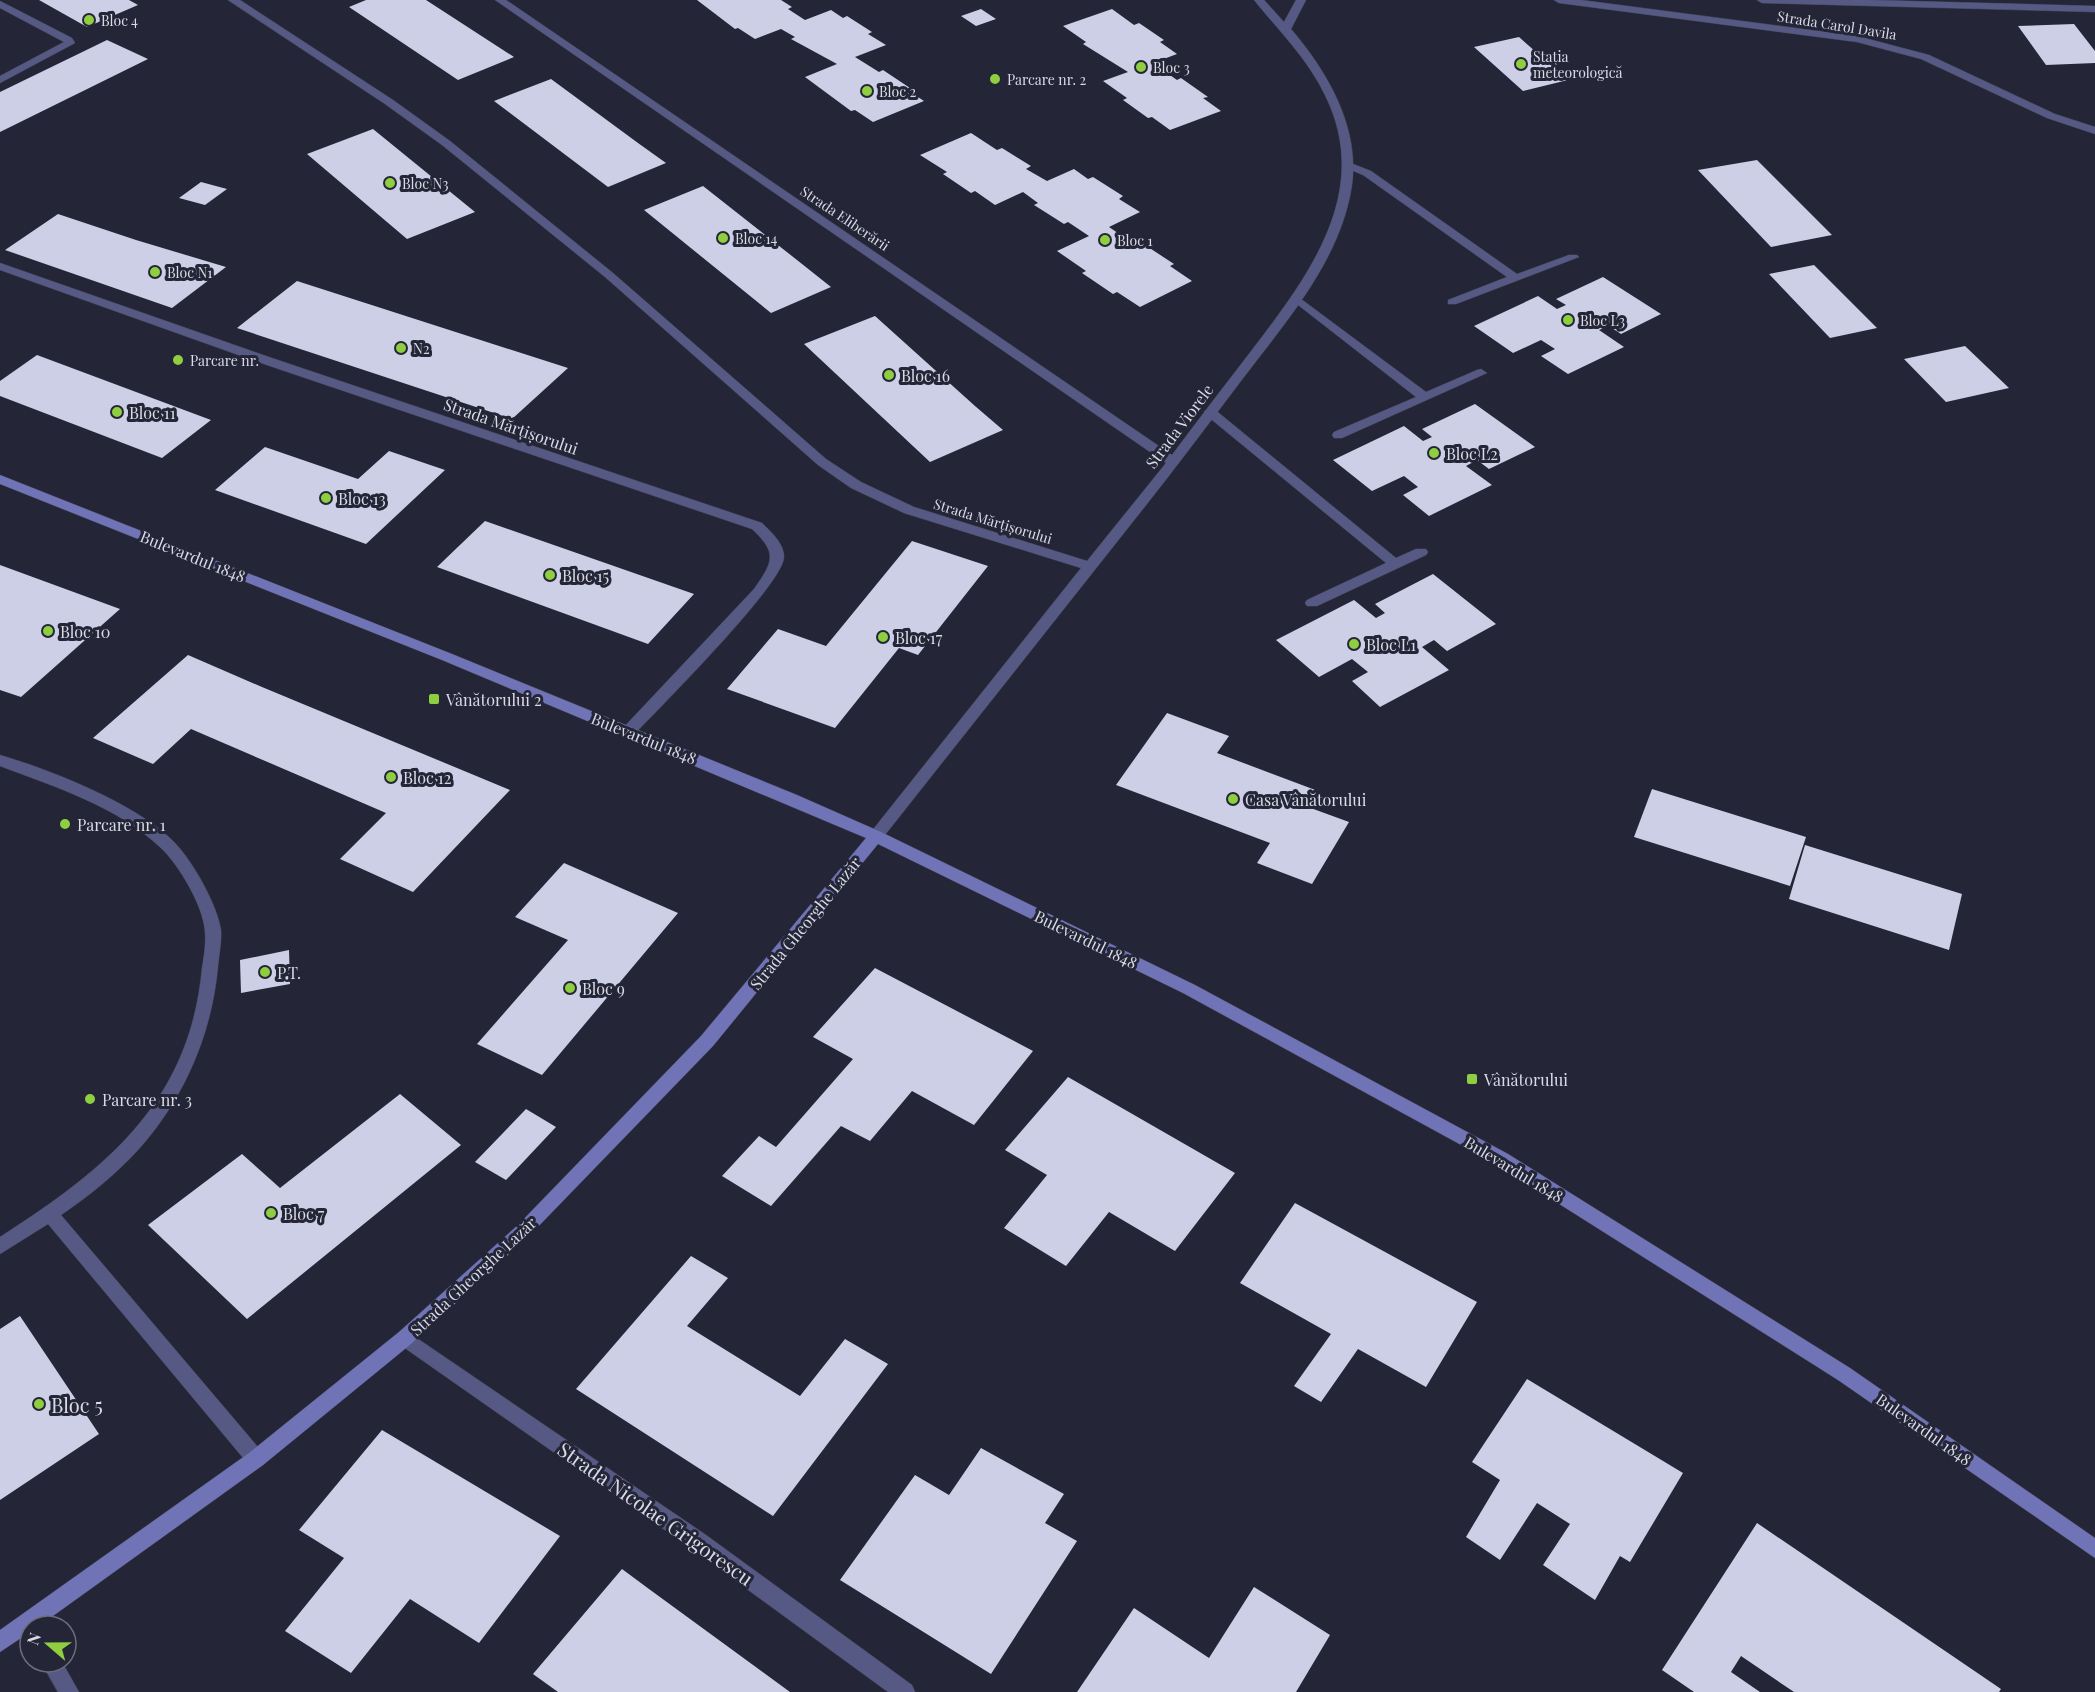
<svg xmlns="http://www.w3.org/2000/svg" width="2095" height="1692" viewBox="0 0 2095 1692" font-family="'Playfair Display',serif">
<style>
.building{fill:#cccfe6}
.lines{fill:none;stroke-linecap:round;stroke-linejoin:round}
.lane-casing{stroke:#414353;stroke-width:1}
.street-casing{stroke:#414353;stroke-width:1}
.secondary-casing{stroke:#414353;stroke-width:1}
.lane{fill:#565983;fill-rule:evenodd}
.street{fill:#565983;fill-rule:evenodd}
.secondary{fill:#7074b7;fill-rule:evenodd}
.poi-dot{fill:#8fcd41;stroke:#242637;stroke-width:2}
.labels{text-anchor:middle;dominant-baseline:central;stroke-width:6;stroke-linejoin:round;paint-order:stroke}
.far-poi-label{font-size:14px;fill:#d9dae6;stroke:#242637;text-anchor:start}
.far-street-label{font-size:14px;fill:#d9dae6;stroke:#242637}
.poi-label{font-size:16px;fill:#d9dae6;stroke:#242637;text-anchor:start}
.street-label{font-size:16px;fill:#d9dae6;stroke:#242637}
.near-poi-label{font-size:20px;fill:#d9dae6;stroke:#242637;text-anchor:start}
.near-street-label{font-size:20px;fill:#d9dae6;stroke:#242637}
</style>
<rect width="100%" height="100%" fill="#242637"/>
<path class="building" d="M39,0H129L138,5L87,27Z
M366,0H426L514,57L458,80L349,7Z
M697,0H781L792,7L788,9L805,20L831,10L843,18L847,16L872,32L868,34L886,45L855,57L879,72L883,70L910,88L906,89L924,101L873,122L855,110L851,111L805,77L837,64L791,39L795,37L781,29L755,39L738,28L735,29Z
M981,9L996,19L976,26L961,16Z
M1112,9L1134,25L1139,23L1164,40L1160,42L1177,54L1153,63L1177,80L1181,78L1208,97L1203,98L1221,111L1170,130L1152,117L1148,118L1123,100L1127,98L1103,81L1128,72L1083,44L1086,42L1063,26Z
M2074,24L2095,51V63L2046,65L2018,26Z
M1519,37L1568,80L1523,91L1474,47Z
M107,40L148,59L0,132V92Z
M551,79L638,143L666,163L608,187L494,101Z
M373,129L475,212L407,239L307,154Z
M971,133L997,150L1002,148L1031,166L1026,169L1047,181L1074,169L1088,179L1093,177L1123,196L1119,199L1140,212L1109,227L1137,246L1142,243L1174,264L1170,266L1192,281L1140,307L1117,292L1113,294L1082,273L1086,271L1057,251L1089,236L1068,222L1064,224L1034,205L1038,203L1023,192L995,205L975,191L971,193L943,174L947,172L920,155Z
M1757,160L1832,235L1771,247L1698,170Z
M201,182L227,189L205,205L179,198Z
M703,186L797,260L831,287L771,313L644,210Z
M58,214L136,240L226,267L172,308L5,250Z
M1814,265L1877,328L1830,338L1769,274Z
M1603,277L1661,314L1621,334L1609,326L1599,330L1624,347L1568,374L1541,356L1555,349L1541,340L1513,353L1474,326L1538,296L1557,309L1566,305L1556,299Z
M297,281L568,368L512,419L237,328Z
M875,316L975,406L1003,430L930,462L804,344Z
M1965,346L2009,388L1946,402L1904,359Z
M37,355L211,420L162,458L0,396V381Z
M1475,404L1535,447L1489,469L1477,460L1466,466L1492,485L1429,516L1403,495L1418,487L1404,476L1372,491L1333,460L1404,426L1423,441L1432,437L1422,429Z
M265,447L358,479L389,451L445,470L366,544L215,490Z
M485,521L694,594L648,644L437,567Z
M912,541L988,566L918,655L899,648L835,728L727,689L778,629L826,646Z
M0,565L120,609L21,697L0,690Z
M1433,574L1496,624L1447,651L1434,640L1422,647L1449,670L1380,707L1352,681L1368,672L1352,659L1319,677L1276,640L1354,600L1376,618L1385,613L1375,604Z
M188,655L262,687L510,790L413,892L340,859L386,813L191,729L153,764L93,738Z
M1167,713L1229,736L1217,753L1318,791L1308,807L1349,822L1312,884L1257,863L1270,843L1116,785Z
M1652,789L1806,837L1790,886L1634,837Z
M1805,845L1962,894L1949,950L1789,899Z
M564,863L678,913L542,1075L477,1044L568,940L515,917Z
M289,950L290,984L241,993L240,960Z
M875,968L1033,1051L974,1125L912,1091L870,1141L841,1126L771,1206L722,1176L759,1136L776,1147L853,1059L813,1037Z
M1068,1077L1235,1173L1175,1251L1109,1212L1066,1266L1004,1228L1047,1175L1005,1150Z
M400,1094L461,1145L247,1319L148,1225L242,1154L280,1188Z
M526,1109L556,1127L506,1180L475,1162Z
M1295,1203L1477,1302L1426,1387L1358,1349L1321,1402L1294,1386L1331,1334L1240,1283Z
M691,1256L728,1278L687,1326L800,1396L845,1339L888,1364L773,1516L576,1389Z
M20,1316L99,1434L0,1500V1329Z
M1527,1379L1683,1473L1630,1562L1620,1556L1595,1600L1543,1565L1570,1524L1537,1503L1500,1560L1466,1537L1500,1480L1472,1462Z
M382,1430L560,1536L479,1643L410,1599L351,1673L285,1631L344,1558L299,1530Z
M981,1448L1064,1494L1045,1523L1077,1541L991,1674L840,1580L915,1475L949,1495Z
M1757,1523L2001,1689L1999,1692H1794L1741,1656L1731,1672L1760,1692H1694L1662,1670Z
M622,1569L649,1589L790,1692H558L533,1674Z
M1254,1587L1330,1635L1296,1692H1077L1134,1608L1209,1658Z"/>
<g class="lines">
<g class="lane-casing">
<path id="lane" d="M1348,162L1371,171L1517,274L1569,255H1577L1579,257L1456,304H1448V300L1507,277L1363,175L1344,167V163Z
M0,263L266,356L762,523C771,532 784,543 784,557C783,585 659,708 633,736H623L621,732L623,728L754,589C773,562 778,553 752,529L258,362L0,270Z
M1297,296L1426,392L1477,370L1481,369L1487,373L1342,438H1334L1332,435L1334,432L1416,397L1293,301V297Z
M1210,408L1214,409L1396,558L1416,549H1426L1428,552L1426,555L1317,606H1307L1305,603L1307,600L1386,563L1206,415L1204,412Z
M41,1662H62L79,1692H58Z"/>
</g>
<g class="street-casing">
<path id="street" d="M228,0H240L393,100L450,141L613,273L826,459L861,482L914,507L1087,561L1166,463L495,0H506L1172,455C1198,420 1225,385 1252,350C1309,275 1373,192 1325,95C1307,58 1279,31 1254,0H1264L1284,22L1296,0H1306L1291,29C1327,71 1360,127 1352,185C1341,259 1288,319 1244,377C1209,423 1175,469 1139,514C1053,623 967,731 881,840H871L869,836L871,832L1081,568L904,513L851,488L818,465L605,277L442,145L385,104Z
M1554,0H1581L1857,36L1929,55L2055,114L2095,127V134L2047,118L1921,59L1857,42L1559,3Z
M1757,0H1870L2095,6V12L1762,3Z
M0,1L72,38L75,43L0,83V76L64,42L0,8Z
M0,755C51,770 137,804 174,842C192,860 217,904 221,930C222,941 219,954 218,966C212,1034 184,1099 138,1150C115,1175 89,1196 61,1215L263,1453L265,1459L263,1465L256,1468L249,1465L48,1224L0,1254V1237C106,1169 190,1102 202,968C204,956 206,944 205,932C204,907 179,865 161,848C117,806 55,787 0,766Z
M405,1330L706,1535L912,1685L915,1692H888L692,1549L399,1344L396,1338L399,1332Z"/>
</g>
<g class="secondary-casing">
<path id="secondary" d="M0,475L452,654L797,795L881,832L1195,985L1508,1154L1850,1368L2095,1538V1558L1838,1380L1496,1164L1183,993L878,844L713,1046L530,1235L411,1344L263,1465L39,1626H30V1632L0,1652V1630L249,1453L399,1332L518,1225L701,1036L866,838L442,660L0,484Z"/>
</g>
<use href="#lane" class="lane"/>
<use href="#street" class="street"/>
<use href="#secondary" class="secondary"/>
</g>
<g class="poi-dot">
<circle cx="89" cy="20" r="6"/>
<circle cx="1521" cy="64" r="6"/>
<circle cx="1141" cy="67" r="6"/>
<circle cx="995" cy="79" r="6"/>
<circle cx="867" cy="91" r="6"/>
<circle cx="390" cy="183" r="6"/>
<circle cx="723" cy="238" r="6"/>
<circle cx="1105" cy="240" r="6"/>
<circle cx="155" cy="272" r="6"/>
<circle cx="1568" cy="320" r="6"/>
<circle cx="401" cy="348" r="6"/>
<circle cx="178" cy="360" r="6"/>
<circle cx="889" cy="375" r="6"/>
<circle cx="117" cy="412" r="6"/>
<circle cx="1434" cy="453" r="6"/>
<circle cx="326" cy="498" r="6"/>
<circle cx="550" cy="575" r="6"/>
<circle cx="48" cy="631" r="6"/>
<circle cx="883" cy="637" r="6"/>
<circle cx="1354" cy="644" r="6"/>
<rect x="428" y="693" width="12" height="12" rx="3"/>
<circle cx="391" cy="777" r="6"/>
<circle cx="1233" cy="799" r="6"/>
<circle cx="65" cy="824" r="6"/>
<circle cx="265" cy="972" r="6"/>
<circle cx="570" cy="988" r="6"/>
<rect x="1466" y="1073" width="12" height="12" rx="3"/>
<circle cx="90" cy="1099" r="6"/>
<circle cx="271" cy="1213" r="6"/>
<circle cx="39" cy="1404" r="6"/>
</g>
<g class="labels">
<g class="far-poi-label">
<text x="101" y="20">Bloc 4</text>
<text x="1533" y="56">Stația<tspan x="1533" dy="16">meteorologică</tspan></text>
<text x="1153" y="67">Bloc 3</text>
<text x="1007" y="79">Parcare nr. 2</text>
<text x="879" y="91">Bloc 2</text>
<text x="402" y="183">Bloc N3</text>
<text x="735" y="238">Bloc 14</text>
<text x="1117" y="240">Bloc 1</text>
<text x="167" y="272">Bloc N1</text>
<text x="1580" y="320">Bloc L3</text>
<text x="413" y="348">N2</text>
<text x="190" y="360">Parcare nr.</text>
</g>
<g class="far-street-label">
<text transform="translate(1837 25) rotate(9)">Strada Carol Davila</text>
<text transform="translate(845 218) rotate(34)">Strada Eliberării</text>
<text transform="translate(993 521) rotate(17)">Strada Mărțișorului</text>
</g>
<g class="poi-label">
<text x="901" y="375">Bloc 16</text>
<text x="129" y="412">Bloc 11</text>
<text x="1446" y="453">Bloc L2</text>
<text x="338" y="498">Bloc 13</text>
<text x="562" y="575">Bloc 15</text>
<text x="60" y="631">Bloc 10</text>
<text x="895" y="637">Bloc 17</text>
<text x="1366" y="644">Bloc L1</text>
<text x="446" y="699">Vânătorului 2</text>
<text x="403" y="777">Bloc 12</text>
<text x="1245" y="799">Casa Vânătorului</text>
<text x="77" y="824">Parcare nr. 1</text>
<text x="277" y="972">P.T.</text>
<text x="582" y="988">Bloc 9</text>
<text x="1484" y="1079">Vânătorului</text>
<text x="102" y="1099">Parcare nr. 3</text>
<text x="283" y="1213">Bloc 7</text>
</g>
<g class="street-label">
<text transform="translate(511 426) rotate(19)">Strada Mărțișorului</text>
<text transform="translate(1179 426) rotate(-53)">Strada Viorele</text>
<text transform="translate(193 556) rotate(22)">Bulevardul 1848</text>
<text transform="translate(644 738) rotate(22)">Bulevardul 1848</text>
<text transform="translate(805 923) rotate(-51)">Strada Gheorghe Lazăr</text>
<text transform="translate(1086 939) rotate(26)">Bulevardul 1848</text>
<text transform="translate(1514 1169) rotate(31)">Bulevardul 1848</text>
<text transform="translate(473 1276) rotate(-43)">Strada Gheorghe Lazăr</text>
<text transform="translate(1924 1429) rotate(35)">Bulevardul 1848</text>
</g>
<g class="near-poi-label">
<text x="51" y="1404">Bloc 5</text>
</g>
<g class="near-street-label">
<text transform="translate(656 1513) rotate(35)">Strada Nicolae Grigorescu</text>
</g>
</g>
<g transform="translate(48 1644) rotate(290)"><circle r="28" fill="#242637" stroke="#6c6e7d" stroke-width="1.5"/>
<path d="M0-4.5L10 22L0 15L-10 22Z" fill="#8fcd41"/>
<text y="-9" font-size="16" font-weight="bold" text-anchor="middle" fill="#d9dae6">N</text>
</g>
</svg>
